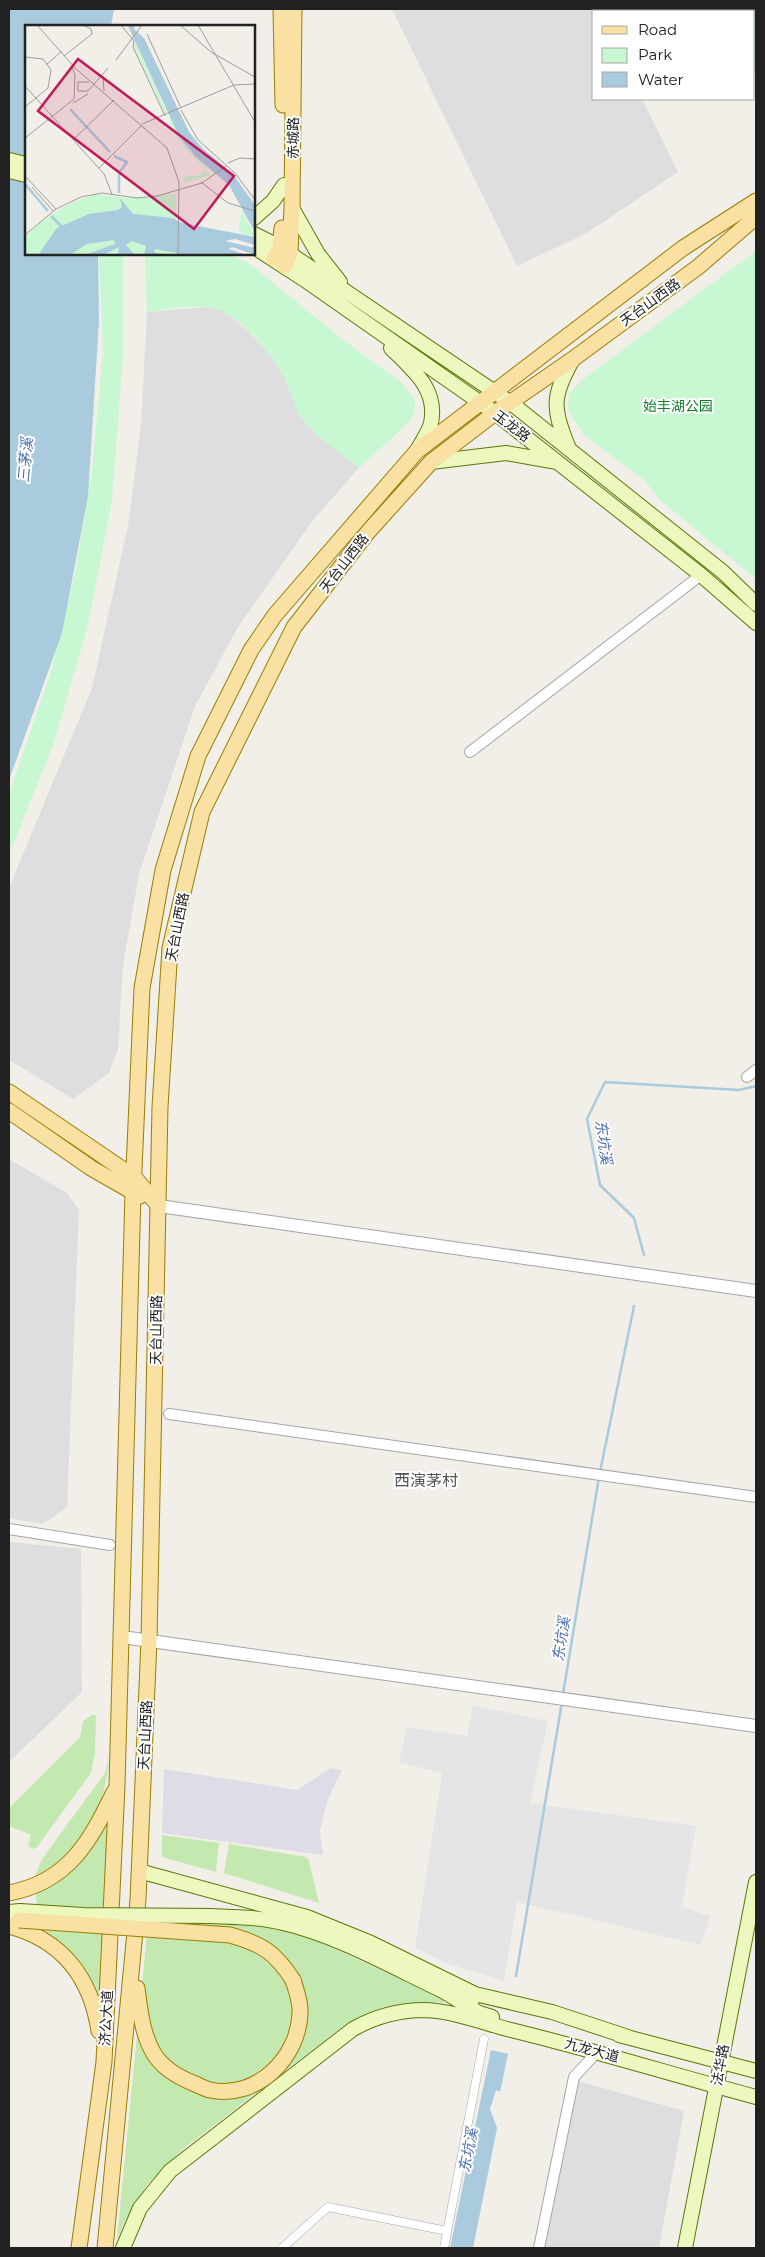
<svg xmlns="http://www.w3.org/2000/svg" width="765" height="2257" viewBox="0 0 765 2257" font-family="Montserrat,'Noto Sans SC',sans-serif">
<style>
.residential{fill:#dfdede}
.grass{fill:#c4e9b0}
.park{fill:#c7f8d2}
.parking{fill:#e5e5e5}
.plaza{fill:#dddce7}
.water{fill:#aacadd}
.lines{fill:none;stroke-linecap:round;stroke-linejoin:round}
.stream{stroke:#aacadd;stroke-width:2.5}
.pedestrian-casing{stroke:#a5a5a5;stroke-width:9}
.minor-casing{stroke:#a5a5a5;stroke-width:12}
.tertiary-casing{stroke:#a5a5a5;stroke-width:14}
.secondary-casing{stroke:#5c7708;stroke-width:16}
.primary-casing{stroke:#997d04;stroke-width:17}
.pedestrian{stroke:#fff;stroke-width:8}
.minor{stroke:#fff;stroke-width:10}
.tertiary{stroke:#fff;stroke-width:12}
.secondary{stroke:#edf8be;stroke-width:14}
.primary{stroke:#f9e1a4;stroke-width:15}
.secondary-bridge-casing{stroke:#5c7708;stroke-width:16;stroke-linecap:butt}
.primary-bridge-casing{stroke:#997d04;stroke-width:17;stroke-linecap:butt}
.secondary-bridge{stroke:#edf8be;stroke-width:14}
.primary-bridge{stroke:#f9e1a4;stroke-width:15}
.labels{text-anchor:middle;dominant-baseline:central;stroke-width:4;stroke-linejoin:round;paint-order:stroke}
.street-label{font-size:14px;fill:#212121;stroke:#fff}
.park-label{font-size:14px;fill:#0f7f28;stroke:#fff}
.water-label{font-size:15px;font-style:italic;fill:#4f71af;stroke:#fff}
.quarter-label{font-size:16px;fill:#545454;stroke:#fff}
.inset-river{fill:none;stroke:#aacadd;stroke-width:2.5}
.inset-road{fill:none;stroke:#9e9d98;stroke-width:1}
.view{fill:#c2185b;fill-opacity:0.15;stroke:#c2185b;stroke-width:2.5}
.inset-edge{fill:none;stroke:#212121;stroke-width:2.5}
</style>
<rect width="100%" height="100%" fill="#f1efe8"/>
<path class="residential" d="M392,9H598L600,11H594V99H642L678,172L587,233L517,266Z
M208,307L224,311L247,330L267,351L285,378L299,415L308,426L359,468L313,520L238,627L195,706L139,874L123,965L118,1049L109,1073L73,1099L9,1060V888L92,688L128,526L141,425L147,312Z
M9,1159L67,1193L79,1210L67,1507L43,1524L9,1518Z
M9,1542L81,1549L82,1692L9,1762Z
M578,2081L684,2111L659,2248H543Z"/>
<path class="grass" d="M92,1715H96L95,1754L91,1773L37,1847L33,1849L28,1846L31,1835L9,1826V1808L80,1737L83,1721Z
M109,1757C108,1782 96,1831 78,1849C67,1860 53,1868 40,1877L35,1876L42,1859L105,1773Z
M108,1819L100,2004L38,1931L36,1894L71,1869Z
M162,1835L219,1843L216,1872L162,1857Z
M229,1844L306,1857L309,1861L319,1903L224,1873Z
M148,1923H231L269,1927L302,1934L444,1999V2003C403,2001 383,2003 347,2023L183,2149L147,2185L126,2219L117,2239Z"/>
<path class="park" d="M756,251V579L659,499L645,481L583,434L568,410L569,394L582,380Z
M99,254H123V358L112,501L87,629L54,742L9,854V794L50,675L76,568L92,471L103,352Z
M145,254H229L250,264L342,339L402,383L415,400L414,414L408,423L359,468C340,452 315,437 301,417C293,406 291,391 285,378C272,354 237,310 208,307C189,305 166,310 147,312Z"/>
<path class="parking" d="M473,1705L548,1721L530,1803L696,1826L682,1907L710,1916L701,1945L517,1902L504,1981L446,1963L415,1948L442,1773L399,1762L407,1727L467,1736Z"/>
<path class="plaza" d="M331,1768L342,1770L328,1799L320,1830L323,1855L162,1833L164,1769L297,1790Z"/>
<path class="water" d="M9,9H114L111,26H26V254H98L99,321L88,496L62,633L9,780Z
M723,9H756V76L754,71V11H724Z
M491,2050L508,2054L500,2092L496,2090L490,2109L497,2128L473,2248H450Z"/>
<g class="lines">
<path class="stream" d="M644,1255L634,1218L600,1185L587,1119L605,1082L739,1090L756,1086
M600,1472L634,1306
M563,1694L599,1477
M516,1976L562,1702"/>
<g class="pedestrian-casing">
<path id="pedestrian" d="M282,2248L328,2207L447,2231
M444,2248L484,2039"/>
</g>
<g class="minor-casing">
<path id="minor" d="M470,752L701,575
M747,1077L756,1070
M169,1414L756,1497
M9,1529L110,1545
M539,2248L574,2077L598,2051"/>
</g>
<g class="tertiary-casing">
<path id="tertiary" d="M159,1206L756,1291
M122,1637L756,1726"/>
</g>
<g class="secondary-casing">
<path id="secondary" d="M9,160L26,164
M9,171L26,175
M292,208L318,254L340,282
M254,218L273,201L284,185
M254,234L280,247L511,403L723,572L756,604
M254,247L305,280L495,413L701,575L756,623
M391,348C413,370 438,389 431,423C429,432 421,442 417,451
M568,446C552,408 552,396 573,359
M431,462L506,453L557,462
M139,1871L307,1917L371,1943L475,1994L552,2012L628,2037
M9,1912L20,1911
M211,1916C235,1917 260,1917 283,1923C336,1935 394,1968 443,1991
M472,2000L443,1991L479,2013L492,2017
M619,2035L756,2071
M123,2248L140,2208L170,2171L353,2029C376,2016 398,2010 425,2010C454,2011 483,2023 511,2030C593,2050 674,2075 756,2097
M685,2248L756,1882"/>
</g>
<g class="primary-casing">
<path id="primary" d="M281,9L283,105
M274,259L280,247L282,228
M285,266L290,253L292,208L294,9
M9,1092L134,1177L159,1206
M9,1111L91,1168L140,1196
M9,1893C68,1882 90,1842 114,1792
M9,1926C62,1940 91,1978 99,2031
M137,1988C140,2010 142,2034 154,2054C163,2068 178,2077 193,2083C198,2085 205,2089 210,2090C257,2100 299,2057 300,2013C301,2002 296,1990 293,1980
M79,2248L104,2062L117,1786L133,1192L142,988L163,870L198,756L251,650L275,615L417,451L683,248L756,201
M105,2248L138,1900L149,1640L160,1107L170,948L202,812L294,627L368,532L431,462L495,413L573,359L698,267L756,217"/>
</g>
<use href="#pedestrian" class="pedestrian"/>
<use href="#minor" class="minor"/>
<use href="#tertiary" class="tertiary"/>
<use href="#secondary" class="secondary"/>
<use href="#primary" class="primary"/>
<g class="secondary-bridge-casing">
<path id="secondary-bridge" d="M20,1911L83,1915L211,1916"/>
</g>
<g class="primary-bridge-casing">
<path id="primary-bridge" d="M19,1920L230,1935C262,1944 275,1952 293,1980"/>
</g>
<use href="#secondary-bridge" class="secondary-bridge"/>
<use href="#primary-bridge" class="primary-bridge"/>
</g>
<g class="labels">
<g class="street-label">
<text transform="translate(293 138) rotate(-89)">赤城路</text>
<text transform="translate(650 302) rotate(-36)">天台山西路</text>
<text transform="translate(512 426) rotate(37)">玉龙路</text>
<text transform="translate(344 563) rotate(-52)">天台山西路</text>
<text transform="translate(177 927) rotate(-79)">天台山西路</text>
<text transform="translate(156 1330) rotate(-89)">天台山西路</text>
<text transform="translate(145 1735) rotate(-87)">天台山西路</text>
<text transform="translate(106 2018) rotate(-87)">济公大道</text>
<text transform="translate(592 2050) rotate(15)">九龙大道</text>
<text transform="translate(720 2065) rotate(-80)">法华路</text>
</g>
<g class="park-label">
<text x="678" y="406">始丰湖公园</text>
</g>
<g class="water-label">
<text transform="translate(25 460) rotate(-85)">三茅溪</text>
<text transform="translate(604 1142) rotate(82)">东坑溪</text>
<text transform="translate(561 1639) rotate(-81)">东坑溪</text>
<text transform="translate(468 2150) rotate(-79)">东坑溪</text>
</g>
<g class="quarter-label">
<text x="426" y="1480">西演茅村</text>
</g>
</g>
<g transform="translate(25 25)">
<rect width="230" height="230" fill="#f1efe8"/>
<path d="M110,17L142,87L140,89L110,24ZM144,92L166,127L190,147L178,141L161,124L146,102ZM180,145L185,150L159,158L158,152L176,150ZM71,169L99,173L151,169L152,230H0V212L16,197L42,180ZM217,185L229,209V211L213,207Z" fill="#c7f8d2"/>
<path d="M110,0L109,4L119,13L164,107L177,123L207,148L230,180V207L204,160L170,131L154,111L103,1ZM95,173L108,189L148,193L157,198L230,212V220L210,214L200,216L230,223V230L207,222L204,224L222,230L157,229L130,224L129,227L138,230H119L121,221L107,216L101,220L110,230H93L94,222L78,230H60L90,219L89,215L62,219L45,230H13L32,203L64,189L93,185L97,182Z" fill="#aacadd"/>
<path class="inset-river" d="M45,84L85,127M89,131L102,137L94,148V168M0,159L23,186M26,191L37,202"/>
<path class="inset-road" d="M12,0L50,43L142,123L154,157L153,230M96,0L109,16L108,22L140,91M155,0L186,27L230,52M173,0L230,97M122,9L156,83M39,31L67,9L66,4L58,0M0,32L18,34L26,45L23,63L0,82M91,35L117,0M22,39L37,26M78,51L79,66M64,57H53V66H63L83,43M0,61L79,149L87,169M48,78L63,69M156,85L173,115L210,148L230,175M117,99L209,60L230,59M0,113L49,74L50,50L47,42M48,115L89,75M203,138L215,133L230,134M74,143L117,100M0,151L31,184M176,157L203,178L230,186M7,162L28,186M0,210L31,184L56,172L77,168L112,173L132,171L177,158L201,141"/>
<path class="view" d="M53,34L209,151L169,204L13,86Z"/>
<rect width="230" height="230" class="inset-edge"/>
</g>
<rect width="765" height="2257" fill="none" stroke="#212121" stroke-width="20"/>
<rect x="592" y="10" width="162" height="90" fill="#ffffff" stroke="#a6a6a6"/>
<rect x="602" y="26" width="25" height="8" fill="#f9e1a4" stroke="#a6a6a6"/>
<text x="638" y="35" font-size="15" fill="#212121">Road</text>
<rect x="602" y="48" width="25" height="15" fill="#c7f8d2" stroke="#a6a6a6"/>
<text x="638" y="60" font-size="15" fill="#212121">Park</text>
<rect x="602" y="72" width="25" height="15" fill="#aacadd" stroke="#a6a6a6"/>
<text x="638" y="85" font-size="15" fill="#212121">Water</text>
</svg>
